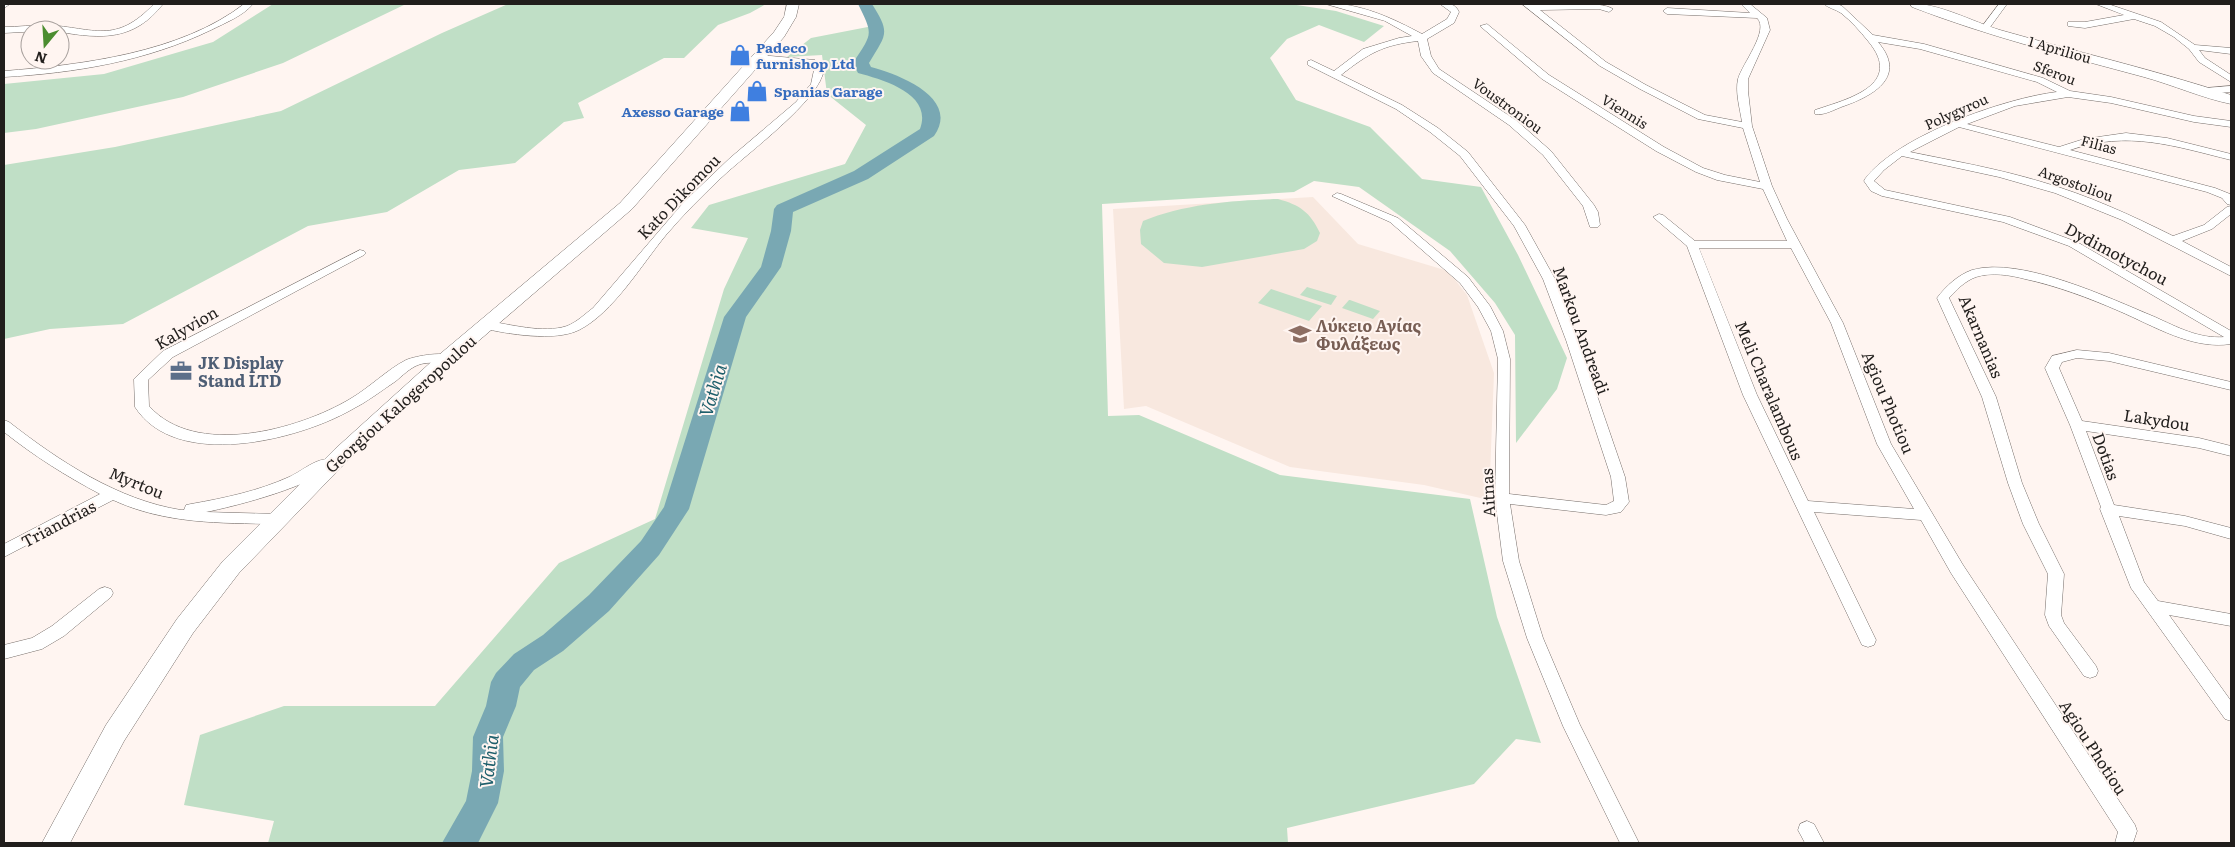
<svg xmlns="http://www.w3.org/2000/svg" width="2235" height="847" viewBox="0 0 2235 847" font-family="Literata,serif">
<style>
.built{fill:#f8e8df}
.green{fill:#c0dfc6}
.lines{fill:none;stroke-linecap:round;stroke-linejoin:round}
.river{fill:#79a8b3;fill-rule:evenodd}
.street-casing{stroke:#766e6a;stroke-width:1}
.secondary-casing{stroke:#766e6a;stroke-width:1}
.street{fill:#fff;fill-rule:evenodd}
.secondary{fill:#fff;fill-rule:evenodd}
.labels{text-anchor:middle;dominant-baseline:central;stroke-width:4;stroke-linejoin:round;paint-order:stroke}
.far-shop-label{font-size:14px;font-weight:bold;fill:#366cbe;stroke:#fff5f1;text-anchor:start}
.far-street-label{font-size:14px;fill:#211e1c;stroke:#fff5f1}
.street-label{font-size:16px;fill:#211e1c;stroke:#fff5f1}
.education-label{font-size:16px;font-weight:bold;fill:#785e54;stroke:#fff5f1;text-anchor:start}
.service-label{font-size:16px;font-weight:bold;fill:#4e5e75;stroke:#fff5f1;text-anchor:start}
.water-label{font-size:18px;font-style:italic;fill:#1e5e6b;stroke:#fff5f1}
</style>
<rect width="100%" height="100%" fill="#fff5f1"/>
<path class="built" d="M1313,197L1358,244L1448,271L1467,295L1494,373L1489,500L1424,485L1290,467L1146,406L1124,409L1113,209Z"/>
<path class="green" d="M273,4H406L283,63L183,97L36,129L4,133V84L104,74L213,42Z
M508,4H766L750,13L718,25L684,58H664L578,103L584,118L564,122L515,163L459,170L387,212L308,226L123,324L50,329L4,339V165L115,147L281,111L442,33Z
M865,4H1290L1336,11L1384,26L1364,42L1319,25L1287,39L1270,58L1296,100L1370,127L1422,179L1481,187L1518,255L1567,358L1557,389L1516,443L1515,335L1495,303L1450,251L1359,187L1314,181L1294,192L1102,204L1108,416L1139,415L1280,475L1470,499L1497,617L1541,743L1516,739L1474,784L1287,828L1288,843H268L274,821L184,805L200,735L284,706H435L559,563L655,519L724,289L748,238L691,228L709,205L845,164L866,125L827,94L822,55L787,57L811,38L878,25L874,8Z
M1278,199C1300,205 1310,212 1320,233L1317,241L1304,249L1202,267L1164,263L1141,244L1140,230L1143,221C1183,204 1235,200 1278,199Z
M1307,287L1337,296L1331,305L1300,295Z
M1271,289L1322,306L1309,321L1258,303Z
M1349,300H1350L1380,311L1373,319L1342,308Z"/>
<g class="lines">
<path class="river" d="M858,4H872C891,34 886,34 869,63L871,67C898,74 961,98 934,136L868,179L793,212L791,231L781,267L746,317L689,509L659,555L609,611L563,651L534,670L520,687L516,706L503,737L504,771L498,803L478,843H442L466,801L472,771L473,737L486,706L491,682L496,673L514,654L543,635L589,595L641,541L664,507L724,317L761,267L771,231L774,209L777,205L854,171L920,129C933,94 884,80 858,73L853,63C872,33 874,36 858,4Z"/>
<g class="street-casing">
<path id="street" d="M4,4H10L4,8Z
M154,4H163C134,41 102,39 60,32V30L4,33V27C18,27 33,25 47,25C95,28 115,45 154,4Z
M244,4H253C243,16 225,23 211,30C147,61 75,73 4,77V71C81,65 181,53 244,4Z
M1326,4C1359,2 1394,19 1422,34L1447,19L1451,12L1440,4C1449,4 1455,3 1459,12L1454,23L1427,39L1431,56L1439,69L1517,121L1551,151L1594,205L1598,212L1600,225L1598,227H1590L1583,206L1543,155L1509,125L1433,73L1421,56L1418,41C1383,45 1369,53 1341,75L1402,105L1438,128L1468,152L1525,225L1555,279L1578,340L1625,477L1629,502L1621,512L1606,515L1510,504L1519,561L1543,638L1580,725L1639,843H1620L1563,726L1527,638L1503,561L1495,498L1498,359L1491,331L1478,307L1460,283L1390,222L1332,196L1337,193L1341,194L1398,218L1468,277L1490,306L1503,331L1510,359L1509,494L1606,505L1614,501L1611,477L1566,340L1543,279L1514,226L1460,156L1430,132L1396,109L1308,65V61L1311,60L1334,71L1363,49L1399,38L1412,36L1385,21Z
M1522,4C1527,4 1531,5 1537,5C1555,6 1599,0 1613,9L1609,12L1599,9L1540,10L1606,62L1646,85L1705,115L1742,122C1740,109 1735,92 1738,79C1742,64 1770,30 1757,18L1667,14L1663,11L1667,8L1750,13L1741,4H1750L1767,18L1770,30L1748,79V91L1752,126L1772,186L1787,219L1843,323L1891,444L1963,565L2135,825L2137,831L2133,843H2115L2118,832L1951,573L1921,520L1814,512L1876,640L1874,645L1868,647L1862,645L1743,395L1687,246L1653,217L1659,214L1663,215L1695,241H1787L1763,189L1717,180L1696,172L1656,151L1542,79L1480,26L1487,24L1549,75L1664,147L1703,168L1725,175L1760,182L1743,128L1698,119L1640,89L1600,66ZM1699,248H1791L1831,323L1877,444L1914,509L1808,501L1757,395Z
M1824,4H1837L1842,6L1873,35L1924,44L2043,78L2070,91L2111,97L2194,116L2231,121V127L2194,122L2111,103L2068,97L2015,106L1967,124L2059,147L2084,139L2126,133L2167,138L2231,154V160C2174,146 2128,130 2070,150L2215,188L2230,194L2231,205L2227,204L2222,198L2207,192L1959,127L1910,152C1954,161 1999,169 2042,182C2087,195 2131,215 2173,236L2204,225L2227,207L2231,206V214L2212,229L2182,241L2231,267V276L2122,220L2055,193L1999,177L1902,156L1884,170L1874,181L1885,190L2010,217L2077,242L2231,331V344C2192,350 2154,326 2119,311C2089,298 2057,286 2025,279C2010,275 1991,272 1976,277C1965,281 1956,290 1949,298L1996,397L2022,483L2039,524L2064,574L2061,615L2064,623L2096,666L2098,671L2096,676L2090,678L2084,676L2049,626L2045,615L2048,574L2023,524L2008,483L1982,397L1937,298C1946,286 1958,275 1972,270C2021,256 2109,298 2155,317C2177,327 2199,339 2224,337L2069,246L2003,222L1882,196L1871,191L1864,181L1865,179C1897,136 2005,98 2057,92L2037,82L1920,49L1878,42C1907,76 1875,95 1844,106C1835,109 1824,116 1815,114V110C1848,99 1905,85 1868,41C1860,31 1851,21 1841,13C1835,9 1828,8 1824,4Z
M1999,4H2007L1988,30H1982L1981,28Z
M2096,4H2108L2161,22L2195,45L2231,48V54L2199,50L2205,58L2231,75V82L2199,62L2189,49L2174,37L2155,26L2134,19L2085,28L2068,26V22H2085L2124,15Z
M759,55L815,60L824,69C821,100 746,154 721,178C702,196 683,215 666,235C642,264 613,313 579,330C555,342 507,334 482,328L480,325L482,322L486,321C510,324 543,334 567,326C577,322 585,314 593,308L684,202L730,158L796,102L811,84L814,70L809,65L756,60V56Z
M2231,86V92L2206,94L2201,91L2206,88Z
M360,250L364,251L366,253L364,255L173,357L148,380L149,406C195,458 298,430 350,399C369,388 388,369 406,360C415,356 448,350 453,358L452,361C441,364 428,361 418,365C410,368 402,376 396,381C381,391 367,402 351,410C298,440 176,471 135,407L134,379L163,351Z
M2077,350L2109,353L2231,382V390L2109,361L2077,358L2062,362L2059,368L2082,421L2199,438L2231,446V456L2199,448L2086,431L2114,505L2185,516L2231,528V539L2185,526L2119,516L2144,582L2158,601L2231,614V626L2169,615L2231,701V721L2225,719L2131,588L2100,509L2101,507L2070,425L2045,368L2052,356Z
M4,420L9,422C59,461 118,500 181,510H184L186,505L191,504C225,498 258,491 289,477C301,472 318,456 331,460L333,463C320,485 232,507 206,512L276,514L281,515L283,519L281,523L276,524C220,523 165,524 113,500L4,557V544L100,494C66,476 34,456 4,432Z
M105,587L111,589L113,593L111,597L64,636L42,649L4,659V645L32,638L52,626L99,589Z
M1807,821L1814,824L1824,843H1805L1798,830L1800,824Z"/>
</g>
<g class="secondary-casing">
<path id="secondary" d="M787,4H799L796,17L784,37L632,209L454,362L349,459L239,573L193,633L124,741L70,843H42L106,725L177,619L223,561L335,449L440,354L620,203L774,32L784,17Z
M1910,4C1937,2 1973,22 2000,30C2077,52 2155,70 2231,95V104C2202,98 2173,85 2144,77C2066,56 1987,36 1912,7Z"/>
</g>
<use href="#street" class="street"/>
<use href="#secondary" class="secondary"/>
</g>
<defs>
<g id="shop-bare" transform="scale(1.725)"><path d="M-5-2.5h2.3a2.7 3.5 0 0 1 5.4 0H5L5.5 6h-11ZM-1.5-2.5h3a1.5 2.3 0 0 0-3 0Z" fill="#3f7fe0" stroke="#fff5f1" stroke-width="2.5" paint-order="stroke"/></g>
<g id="school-bare" transform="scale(1.725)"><path d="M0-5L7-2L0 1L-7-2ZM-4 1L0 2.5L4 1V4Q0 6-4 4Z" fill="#8d6e63" stroke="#fff5f1" stroke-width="2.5" paint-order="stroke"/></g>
<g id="office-bare" transform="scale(1.725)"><path d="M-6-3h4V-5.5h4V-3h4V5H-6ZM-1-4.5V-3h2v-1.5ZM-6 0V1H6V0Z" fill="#5c6f8a" stroke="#fff5f1" stroke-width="2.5" paint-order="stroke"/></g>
</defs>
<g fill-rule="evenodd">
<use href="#shop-bare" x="740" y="55"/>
<use href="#shop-bare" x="757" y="91"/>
<use href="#shop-bare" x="740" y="111"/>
<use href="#school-bare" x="1300" y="334"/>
<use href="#office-bare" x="181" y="371"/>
</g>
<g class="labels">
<g class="far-shop-label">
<text x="756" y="47">Padeco<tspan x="756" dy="16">furnishop Ltd</tspan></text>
<text x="774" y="91">Spanias Garage</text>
<text x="724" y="111" text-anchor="end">Axesso Garage</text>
</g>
<g class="far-street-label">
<text transform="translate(2060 49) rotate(16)">1 Apriliou</text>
<text transform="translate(2055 72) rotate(21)">Sferou</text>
<text transform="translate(1508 105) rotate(36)">Voustroniou</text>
<text transform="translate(1625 111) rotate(32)">Viennis</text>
<text transform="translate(1956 111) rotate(-24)">Polygyrou</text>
<text transform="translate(2099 144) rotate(15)">Filias</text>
<text transform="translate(2076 183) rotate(20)">Argostoliou</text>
</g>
<g class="street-label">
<text transform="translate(678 196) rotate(-46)">Kato Dikomou</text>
<text transform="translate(2117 253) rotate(28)">Dydimotychou</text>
<text transform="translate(186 327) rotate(-30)">Kalyvion</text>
<text transform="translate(1582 330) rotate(70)">Markou Andreadi</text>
<text transform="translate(1982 336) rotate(67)">Akarnanias</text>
<text transform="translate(1770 390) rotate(67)">Meli Charalambous</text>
<text transform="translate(1889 402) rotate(67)">Agiou Photiou</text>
<text transform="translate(400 403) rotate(-42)">Georgiou Kalogeropoulou</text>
<text transform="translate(2157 419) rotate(9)">Lakydou</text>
<text transform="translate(2107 456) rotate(70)">Dotias</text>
<text transform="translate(137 482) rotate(22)">Myrtou</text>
<text transform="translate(1487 493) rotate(-93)">Aitnas</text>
<text transform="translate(58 523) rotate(-28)">Triandrias</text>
<text transform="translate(2094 747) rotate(57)">Agiou Photiou</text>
</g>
<g class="education-label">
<text x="1316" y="325">Λύκειο Αγίας<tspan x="1316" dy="18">Φυλάξεως</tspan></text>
</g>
<g class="service-label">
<text x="198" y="362">JK Display<tspan x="198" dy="18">Stand LTD</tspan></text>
</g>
<g class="water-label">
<text transform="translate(712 390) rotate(-73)">Vathia</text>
<text transform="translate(488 761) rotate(-83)">Vathia</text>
</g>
</g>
<rect width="2235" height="847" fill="none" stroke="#211e1c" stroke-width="10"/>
<g transform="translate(45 45) rotate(198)"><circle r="24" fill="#fff5f1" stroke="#a69f9c"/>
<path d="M0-4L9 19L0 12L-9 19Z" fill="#4b8d30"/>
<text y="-8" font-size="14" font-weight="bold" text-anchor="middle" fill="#211e1c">N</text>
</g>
</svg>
